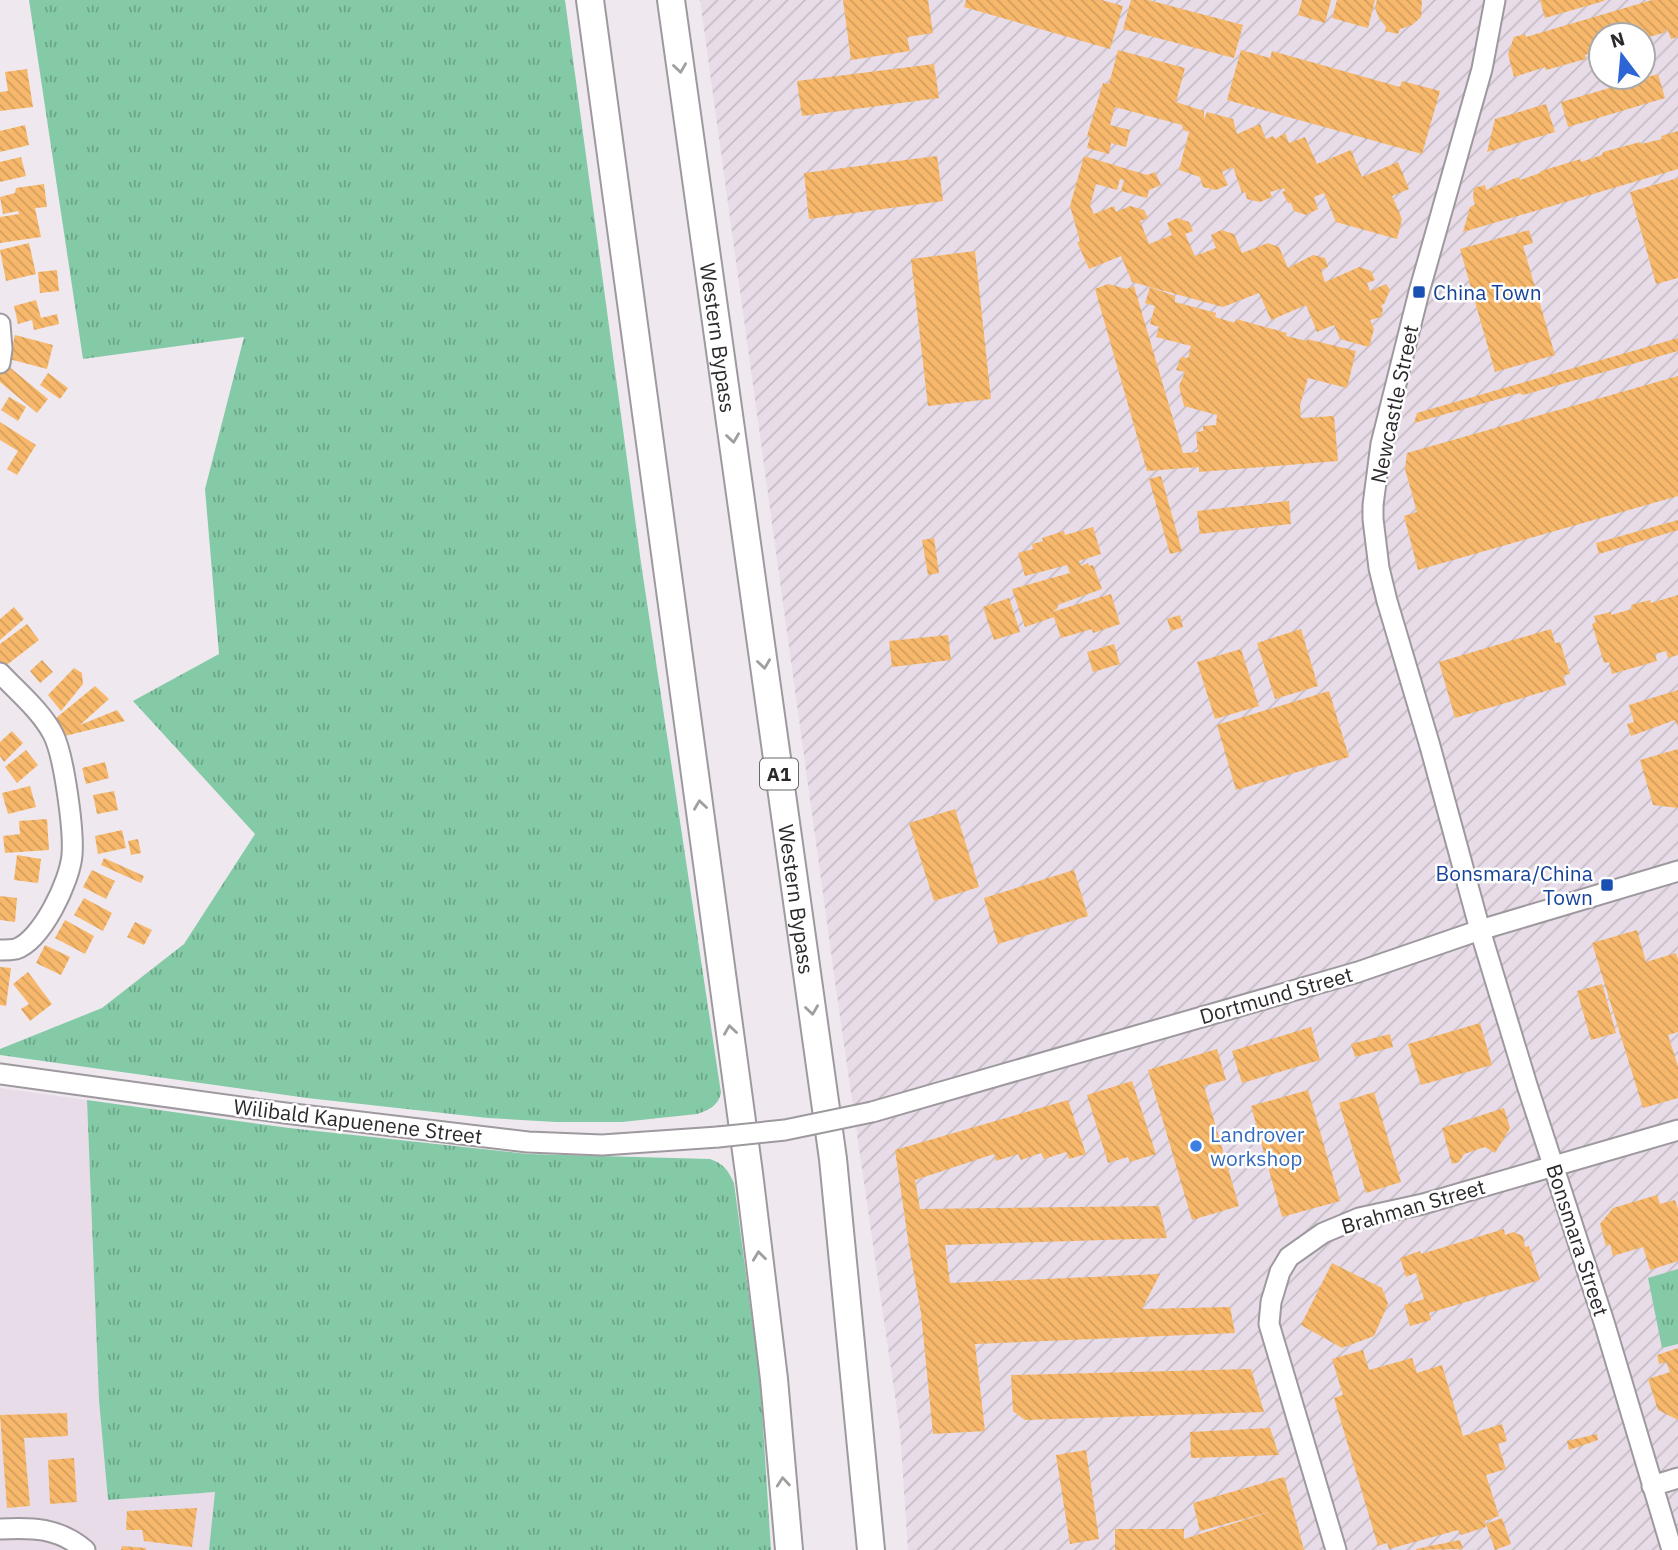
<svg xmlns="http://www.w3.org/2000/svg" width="1678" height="1550" viewBox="0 0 1678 1550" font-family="'IBM Plex Sans',sans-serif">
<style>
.built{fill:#e7dce7}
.industrial{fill:url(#industrial-furrows);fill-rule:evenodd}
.grass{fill:url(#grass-tufts)}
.building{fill:url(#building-back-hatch)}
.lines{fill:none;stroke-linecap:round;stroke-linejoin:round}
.minor-casing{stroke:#9e999f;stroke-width:23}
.highway-casing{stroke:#9e999f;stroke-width:30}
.minor{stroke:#fff;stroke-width:19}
.highway{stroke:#fff;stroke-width:26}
.minor-bridge-casing{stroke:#9e999f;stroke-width:23;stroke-linecap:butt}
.minor-bridge{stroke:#fff;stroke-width:19}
.oneway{stroke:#a09fa0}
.transit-dot{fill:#1a4fb4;stroke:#fff;stroke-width:2.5}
.shop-dot{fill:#3f7fe0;stroke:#fff;stroke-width:2.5}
.labels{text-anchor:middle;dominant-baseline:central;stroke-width:5;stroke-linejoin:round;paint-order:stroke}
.shield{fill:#fff;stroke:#6b696b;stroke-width:2}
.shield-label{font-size:19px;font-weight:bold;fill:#2b292b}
.transit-label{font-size:21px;fill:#164399;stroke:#fff;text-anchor:start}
.street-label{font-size:21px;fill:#2b292b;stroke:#fff}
.shop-label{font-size:21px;fill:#366cbe;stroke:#fff;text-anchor:start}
</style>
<defs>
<pattern id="industrial-furrows" width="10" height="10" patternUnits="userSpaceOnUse" patternTransform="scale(1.75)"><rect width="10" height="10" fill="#e7dce7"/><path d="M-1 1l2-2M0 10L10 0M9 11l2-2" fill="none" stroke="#c6bdc6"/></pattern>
<pattern id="grass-tufts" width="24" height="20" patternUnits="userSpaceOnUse" patternTransform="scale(1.75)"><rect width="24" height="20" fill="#84caa7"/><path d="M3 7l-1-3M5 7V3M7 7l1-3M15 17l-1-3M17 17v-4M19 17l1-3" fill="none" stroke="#6ca488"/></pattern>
<pattern id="building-back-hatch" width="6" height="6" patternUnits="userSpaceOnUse" patternTransform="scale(1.75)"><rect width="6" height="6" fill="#f7b86b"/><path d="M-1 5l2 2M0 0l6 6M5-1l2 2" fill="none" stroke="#d49e5d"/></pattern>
</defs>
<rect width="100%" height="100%" fill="#efe9ef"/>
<path class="built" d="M0,1088L87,1100L99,1400L108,1500L215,1492L209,1550H0Z"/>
<path class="industrial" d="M700,0H1678V1550H908L900,1431L839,1010ZM1601,35H1643V77H1601Z"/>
<path class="grass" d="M29,0H565L641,563L721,1093C718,1106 709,1110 697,1114L622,1122H556L488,1118L307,1098L0,1055V1049L102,1008L184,944L255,834L133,701L219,654L205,489L244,337L83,359Z
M87,1100L289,1128L528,1154L710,1159C724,1164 728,1170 734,1183L760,1380L771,1550H209L215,1492L108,1500L99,1400Z
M1678,1269V1344L1662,1348L1648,1278Z"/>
<path class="building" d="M843,0H928L933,33L907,37L910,51L851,60Z
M966,0H1101L1123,6L1110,49L964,7Z
M1131,0H1148L1243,25L1234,58L1123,29Z
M1302,0H1331L1325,23L1298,15Z
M1337,0H1375L1368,28L1332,18Z
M1377,0H1422L1421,17L1412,25L1400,29L1398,34L1385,31L1386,27L1379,18L1375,8Z
M1540,0H1604V1L1545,18Z
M1652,0H1678V37L1671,39L1667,28L1666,32L1646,38L1647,40L1643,41V35H1601V50L1585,55L1586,59L1546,70L1545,67L1536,70L1514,77L1508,54L1514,37L1525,34L1526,37Z
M1118,50L1185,68L1176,102L1204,111V119L1207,112L1233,119L1237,134L1260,124L1266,139L1273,136L1275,139L1285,133L1289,143L1305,137L1317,164L1351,150L1362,177L1398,162L1409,189L1392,196L1402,219L1397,239L1336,222L1324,193L1314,197L1318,209L1306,215L1294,211L1291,203H1288L1282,192L1285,191L1284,188L1270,192L1272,197L1260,202L1247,199L1245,192L1242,193L1233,167L1222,172L1228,185L1216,190L1203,187L1200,177L1179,170L1189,132L1183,130L1182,125L1115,107L1110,125L1130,130L1126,147L1111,143L1109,154L1087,148L1090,137L1087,136L1103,83L1109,84Z
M1241,50L1270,58L1272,51L1400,87L1402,81L1440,91L1422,154L1227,100Z
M934,64L939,98L802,116L797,81Z
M27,69L33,107L0,111V92L8,91L5,72Z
M1658,74L1665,98L1568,127L1561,102Z
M1546,104L1555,132L1487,152L1495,119Z
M25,125L29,145L0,152V131Z
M1678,131V169L1463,232L1470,207L1475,205L1473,197L1474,188L1485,185L1486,190L1518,177L1520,180L1540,173L1541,171L1581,159V162L1602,155L1603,152L1640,142L1641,144L1662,139L1661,136Z
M937,156L943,201L809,219L804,173Z
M1084,156L1147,175L1155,172L1161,185L1149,190L1147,198L1121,191L1124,180L1120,179L1117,190L1096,184L1090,206L1094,214L1114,206L1116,212L1130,206L1144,210L1148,218L1140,221L1149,244L1172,235L1167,223L1177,218L1189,222L1193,231L1185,234L1195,256L1216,248L1211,235L1221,230L1234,234L1242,253L1268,243L1279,247L1288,268L1313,255L1325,258L1328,267L1321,270L1325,282L1359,267L1371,271L1375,280L1367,283L1370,291L1386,284L1390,290L1384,304L1381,305L1383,309L1381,317L1370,320L1374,329L1369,347L1340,339L1334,325L1317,332L1306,305L1271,320L1259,293L1223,307L1132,282L1121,256L1089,269L1077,242L1080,241L1070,206Z
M21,157L26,176L0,182V162Z
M1678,178V278L1656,284L1630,192Z
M44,184L47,207L35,208L41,237L0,243V217L19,214L18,211L3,214L0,197L15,193L16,188Z
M1529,230L1533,243L1523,246L1555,355L1495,372L1460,249Z
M29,243L36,274L6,281L0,250Z
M975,251L991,399L928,406L911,259Z
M57,270L59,291L40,293L38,272Z
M1108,284L1127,289L1134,286L1183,453L1198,452L1196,432L1203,431V426L1216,425L1217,415L1184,406L1179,386L1185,372L1176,370L1181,357L1188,358L1191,346L1156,337L1159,327L1150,324L1155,306L1145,303L1150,287L1175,296V302L1216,313L1215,317L1235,323L1236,319L1287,333L1286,336L1307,341V339L1356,351L1347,388L1308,378L1300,405L1301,418L1334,416L1338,461L1199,472V467L1147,471L1095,289Z
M36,300L41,318L57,314L59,324L34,330L32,320L18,324L14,306Z
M15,335L53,345L47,369L9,359Z
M1678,338V351L1523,395L1520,393L1414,423L1417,413Z
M7,365L48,399L37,413L0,382V373Z
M48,373L68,388L60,399L40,385Z
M1678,376V496L1418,570L1404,516L1417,512L1405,469L1407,453Z
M9,397L26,407L18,421L1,410Z
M0,422L36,445L17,475L7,469L18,451L0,440Z
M1161,476L1182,551L1170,554L1149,479Z
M1289,501L1291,524L1200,534L1197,511Z
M1678,520V530L1599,554L1596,543Z
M1093,527L1101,554L1079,561L1081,566L1088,563L1089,566L1093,565L1102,589L1057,605L1058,608L1052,612L1111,594L1120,624L1093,633L1092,629L1061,638L1054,617L1025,627L1012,589L1070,573L1067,565L1025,576L1018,553L1033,549L1032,544L1043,541L1042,538L1064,531L1065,535Z
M934,538L939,573L928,575L922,540Z
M1678,595V655L1668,658L1666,651L1655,654L1657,661L1612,674L1609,662L1604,663L1592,624L1596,622L1594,616L1611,612V615L1632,609L1631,605L1650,600L1651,603Z
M1009,598L1020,632L994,640L983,607Z
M14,607L24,619L0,640V619Z
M1180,615L1183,627L1171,631L1167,619Z
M27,624L39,640L4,667L0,662V644Z
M1301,629L1318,686L1275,699L1257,643Z
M1551,629L1555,643L1560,642L1570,674L1563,675L1566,685L1455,718L1439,662Z
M948,635L951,660L892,667L889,641Z
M1114,644L1120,664L1093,672L1087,652Z
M1241,649L1259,706L1215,719L1197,662Z
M42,660L53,672L40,683L30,671Z
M74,668L82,673L83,684L61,711L48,695Z
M95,686L109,699L80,725L117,710L125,721L65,736L56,718Z
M1678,690V727L1675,720L1631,736L1627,724L1634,722L1629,705Z
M1329,691L1349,757L1236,790L1217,725Z
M12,731L23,743L4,762L0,756V742Z
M1678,749V808L1653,805L1640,760Z
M26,750L38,765L17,783L5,767Z
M105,762L109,778L86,784L82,768Z
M30,786L36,807L8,814L2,793Z
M114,791L118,810L97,814L93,795Z
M955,809L979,887L934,901L909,823Z
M47,819L49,850L5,853L3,836L20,834L19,821Z
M122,830L126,848L98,854L95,836Z
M138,839L141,853L131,855L128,841Z
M17,855L41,859L38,883L14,880Z
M104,858L144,876L141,883L101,865Z
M92,870L115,881L106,899L83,887Z
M1074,870L1088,916L998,944L984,898Z
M0,896L17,898L15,922L0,920Z
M84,898L112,913L103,931L74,915Z
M65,920L94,936L85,954L55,938Z
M135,922L152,930L144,945L127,937Z
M1637,930L1646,962L1676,953L1678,959V1032L1668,1035L1678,1066V1098L1643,1108L1592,943Z
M45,945L70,957L61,975L36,963Z
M0,967L11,968L6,1006L0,1005Z
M28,972L52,1004L30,1021L21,1009L29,1004L13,984Z
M1602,984L1616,1033L1591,1040L1577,991Z
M1480,1023L1492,1065L1421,1085L1408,1044Z
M1311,1027L1320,1060L1242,1083L1232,1051Z
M1390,1034L1393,1047L1355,1057L1351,1044Z
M1217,1049L1226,1080L1204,1086L1239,1206L1192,1220L1148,1070Z
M1132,1081L1156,1154L1130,1162L1128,1157L1108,1163L1087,1095Z
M1308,1090L1340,1201L1282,1217L1251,1106Z
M1374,1092L1401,1182L1366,1193L1339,1103Z
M1068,1100L1086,1154L1069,1159L1066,1152L1044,1159L1041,1153L1021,1160L1018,1154L996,1161L994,1154L915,1180L920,1209L1159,1206L1167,1238L945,1245L950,1283L1160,1274L1142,1309L1230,1307L1235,1333L975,1344L985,1431L933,1434L921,1313L909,1246L895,1150Z
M1504,1108L1510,1128L1495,1153L1485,1147L1464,1154L1459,1162L1452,1164L1442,1128Z
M1657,1195L1660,1204L1675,1200L1678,1209V1261L1650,1270L1643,1247L1613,1256L1610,1244L1606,1246L1600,1224L1613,1208Z
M1504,1229L1505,1235L1513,1232L1523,1236L1525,1247L1529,1246L1540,1280L1429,1313L1431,1320L1410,1326L1404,1305L1424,1299L1416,1273L1406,1277L1400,1258L1420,1251L1421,1254Z
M1332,1263L1382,1288L1388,1304L1374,1336L1342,1348L1301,1325Z
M1678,1348V1420L1658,1410L1648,1379L1670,1372L1666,1362L1659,1364L1657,1355Z
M1363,1350L1369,1370L1412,1358L1417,1373L1442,1365L1463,1436L1502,1424L1507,1441L1498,1444L1506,1469L1486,1475L1499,1516L1485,1521L1486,1527L1461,1535L1458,1530L1389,1549L1387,1543L1378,1546L1334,1398L1343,1395L1332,1359Z
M1251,1369L1264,1412L1025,1420L1013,1411L1011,1375Z
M67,1413L68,1436L24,1438L30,1506L7,1508L0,1415Z
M1270,1428L1279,1455L1191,1458L1190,1432Z
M1597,1434L1598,1440L1569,1450L1567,1441Z
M1086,1450L1099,1539L1070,1544L1056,1455Z
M74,1458L77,1502L50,1504L48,1460Z
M1284,1477L1304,1550H1115V1529H1184V1539L1273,1511L1200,1531L1193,1503Z
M197,1508L192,1547L144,1541L142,1530H126L127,1511Z
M1502,1518L1511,1544L1495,1550L1486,1524Z
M1460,1540L1463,1549L1416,1550V1549Z
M122,1546L146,1548V1550H121Z"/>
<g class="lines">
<g class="minor-casing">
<path id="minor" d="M1495,0L1482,69L1419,292L1381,444L1373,505V519L1379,568L1387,601L1430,746L1480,930L1527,1085L1604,1322L1672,1550
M0,324L2,349L0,363
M0,673C18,692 41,711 53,734C64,755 74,830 72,855C70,881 42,940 16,949C11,950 5,950 0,950
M0,1074L285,1113L528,1142L602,1145L718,1137
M872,1112L1358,972L1480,930L1678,871
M1652,1486L1678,1478
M0,1529C33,1527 59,1528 85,1550
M1336,1550L1269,1324L1271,1302L1280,1272L1289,1257L1323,1233L1359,1218L1423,1204L1678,1130"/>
</g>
<g class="highway-casing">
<g id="highway">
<path d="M590,0L749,1173L774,1379L789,1550"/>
<path id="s1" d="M671,0L833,1159L871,1550"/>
</g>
</g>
<use href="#minor" class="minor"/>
<use href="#highway" class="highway"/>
<g class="minor-bridge-casing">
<path id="minor-bridge" d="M718,1137L785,1130L872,1112"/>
</g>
<use href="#minor-bridge" class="minor-bridge"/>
</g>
<defs><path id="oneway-chevron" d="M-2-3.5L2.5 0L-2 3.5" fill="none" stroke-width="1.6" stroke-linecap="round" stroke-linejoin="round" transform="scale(1.75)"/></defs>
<g class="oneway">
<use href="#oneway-chevron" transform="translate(680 68) rotate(82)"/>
<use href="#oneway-chevron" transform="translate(733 438) rotate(82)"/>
<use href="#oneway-chevron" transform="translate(764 664) rotate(82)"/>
<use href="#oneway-chevron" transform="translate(700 805) rotate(-98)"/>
<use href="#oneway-chevron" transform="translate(812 1010) rotate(82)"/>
<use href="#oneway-chevron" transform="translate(730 1030) rotate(-98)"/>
<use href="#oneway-chevron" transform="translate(759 1256) rotate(-97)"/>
<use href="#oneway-chevron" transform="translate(783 1482) rotate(-95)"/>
</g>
<g class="transit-dot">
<rect x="1412" y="285" width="14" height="14" rx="3.5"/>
<rect x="1600" y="878" width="14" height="14" rx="3.5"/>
</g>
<circle class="shop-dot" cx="1196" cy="1146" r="7"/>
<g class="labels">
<rect class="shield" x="760" y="758.5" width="38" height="31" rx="5"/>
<g class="shield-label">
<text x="779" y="774">A1</text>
</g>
<g class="transit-label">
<text x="1433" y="292">China Town</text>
<text x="1593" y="873" text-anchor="end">Bonsmara/China<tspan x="1593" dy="24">Town</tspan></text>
</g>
<g class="street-label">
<text stroke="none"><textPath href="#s1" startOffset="341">Western Bypass</textPath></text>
<text transform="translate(1394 404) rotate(-78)">Newcastle Street</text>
<text stroke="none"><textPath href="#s1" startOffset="908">Western Bypass</textPath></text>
<text transform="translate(1276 995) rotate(-16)">Dortmund Street</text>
<text transform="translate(358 1121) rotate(7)">Wilibald Kapuenene Street</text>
<text transform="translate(1413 1206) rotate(-16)">Brahman Street</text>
<text transform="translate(1578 1240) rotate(72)">Bonsmara Street</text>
</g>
<g class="shop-label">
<text x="1210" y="1134">Landrover<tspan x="1210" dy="24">workshop</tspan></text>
</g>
</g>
<g transform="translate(1622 56) rotate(344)"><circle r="33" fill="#ffffff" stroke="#aaa9aa" stroke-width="2"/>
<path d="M0-5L12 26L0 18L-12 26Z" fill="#2d66d4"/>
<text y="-10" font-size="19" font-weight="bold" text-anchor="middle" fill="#2b292b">N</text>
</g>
</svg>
